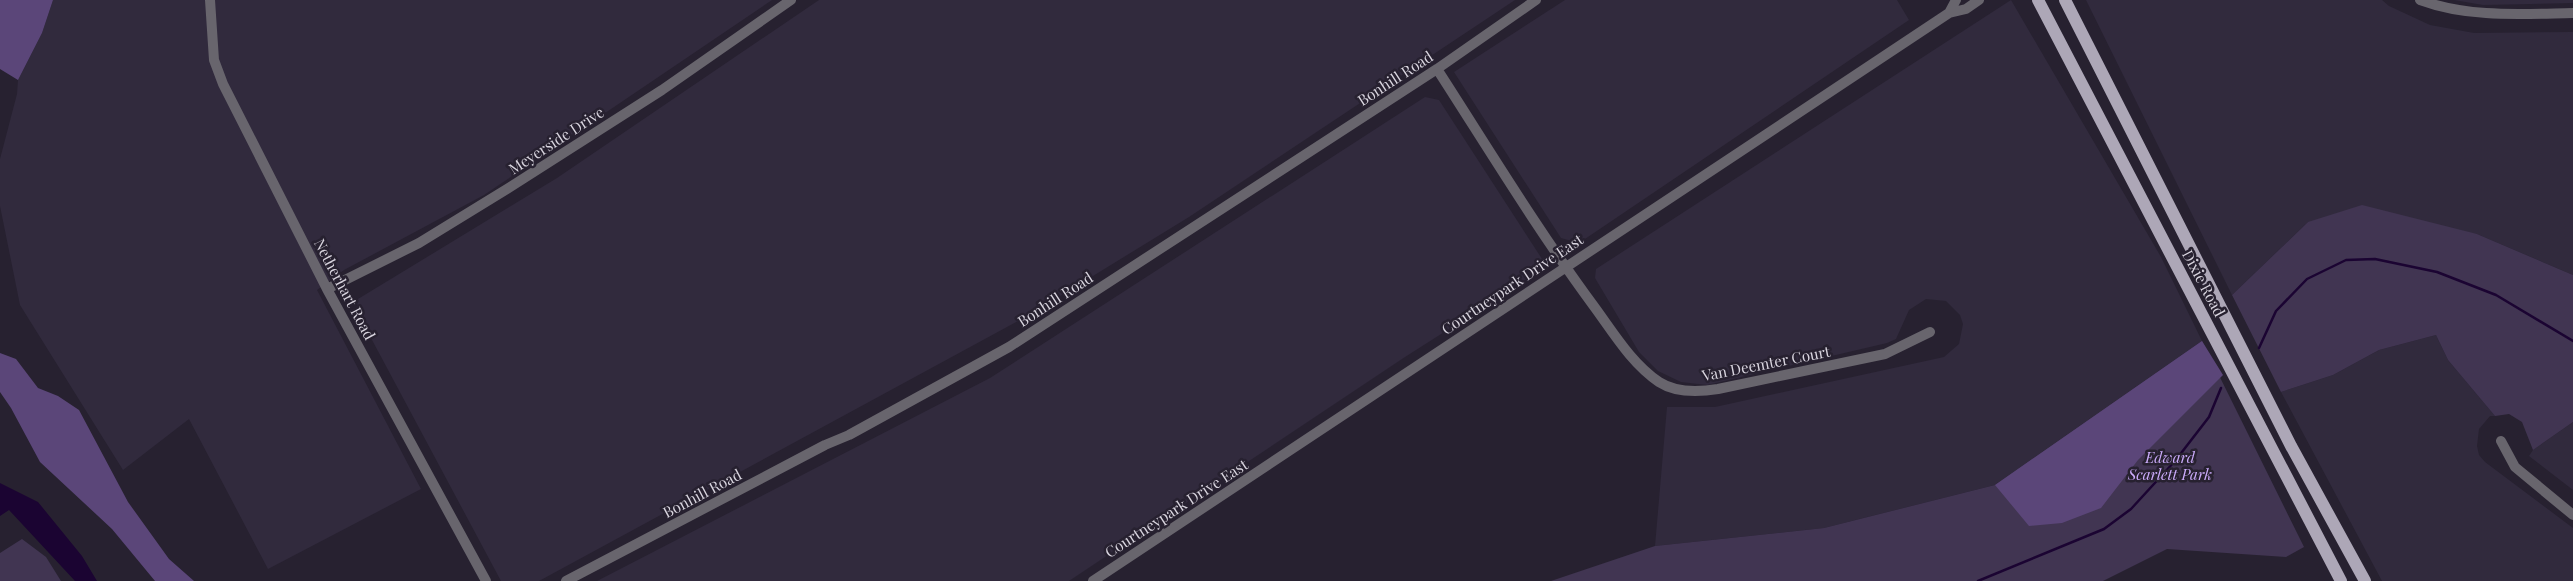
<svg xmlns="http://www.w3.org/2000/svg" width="2573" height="581" viewBox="0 0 2573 581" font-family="'Playfair Display',serif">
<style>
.built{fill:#312a3d}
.green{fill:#413552}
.forest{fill:#5b4679}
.water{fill:#1b0432}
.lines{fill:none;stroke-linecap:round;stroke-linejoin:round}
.stream{stroke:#1b0432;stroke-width:2.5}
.minor{stroke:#68656d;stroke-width:10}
.major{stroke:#ada7b7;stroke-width:12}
.labels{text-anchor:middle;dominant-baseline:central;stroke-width:5;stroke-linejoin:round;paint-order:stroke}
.street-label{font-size:15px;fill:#d9d5df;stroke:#272130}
.park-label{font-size:15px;font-style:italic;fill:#ccacfc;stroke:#272130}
</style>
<rect width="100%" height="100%" fill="#272130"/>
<path class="built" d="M53,0H772L484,195L344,270L317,290L421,489L268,569L189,419L123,470L20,305L0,206V159L17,94L18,80L42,33Z
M819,0H1515L1189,217L1031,314L539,581H501L356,310L358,299L557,178Z
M1565,0H1897L1909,20L1579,243L1561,238L1454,72Z
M2011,0L2161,257L2202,341L1995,485L1824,528L1655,546L1667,407H1715L1944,357L1959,344L1963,324L1960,315L1946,301L1926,299L1909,310L1896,339L1887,343L1707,385L1681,382L1658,371L1639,352L1595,278L1596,269Z
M2086,0H2382L2389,6L2430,25L2474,33L2573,32V275L2477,234L2308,222L2232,295Z
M2454,0H2573V3L2483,5Z
M1425,97L1439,100L1544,262L1540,271L1405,357L1069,581H597L990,378Z
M2436,335L2448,360L2495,416H2490L2479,429L2477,446L2479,455L2485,462L2573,528V581H2382L2281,392L2333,375L2379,350Z
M2573,422V490L2529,456L2533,450Z"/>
<path class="green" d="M2362,205L2477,234L2573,275V422L2533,450L2522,422L2509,414L2495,416L2448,360L2436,335L2379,350L2333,375L2281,392L2232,295L2308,222Z
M2202,341L2304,547L2286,557L2167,549L2103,581H1551L1655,546L1824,528L1995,485Z
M22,539L46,557L61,581H0V553Z"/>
<path class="forest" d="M0,0H53L42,33L18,80L0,69Z
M2202,341L2223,375L2138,460L2101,508L2062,523L2029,526L1995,485Z
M0,353L16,359L38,388L58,396L79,410L128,502L169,559L194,581H155L112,529L40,462L11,408L0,392Z"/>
<path class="water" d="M0,483L38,502L82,556L97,581H75L9,510L0,516Z"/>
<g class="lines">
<path class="stream" d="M2259,348L2276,311L2307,279L2346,260L2375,259L2437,272L2496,295L2573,341
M1978,581L2104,529L2131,509L2175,461L2209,417L2221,388"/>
<path class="minor" d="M210,0L214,60L223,84L327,289L486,581
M2420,0C2469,18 2521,14 2573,13
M1949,13L1956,0
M1437,69C1488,148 1537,229 1593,305C1613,332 1631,363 1659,382C1676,393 1700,392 1718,389L1885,354L1930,332
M327,289L419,243L507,189L662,90L791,0
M2501,441L2515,467L2573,515
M566,581L825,445L849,435L1009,347L1437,69L1536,0
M1093,581L1949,13L1966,9L1979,0"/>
<path class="major" d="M2038,0L2341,581
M2065,0L2291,446L2365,581"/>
</g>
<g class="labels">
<g class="street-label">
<text transform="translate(1395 78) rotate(-33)">Bonhill Road</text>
<text transform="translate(556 140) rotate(-33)">Meyerside Drive</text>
<text transform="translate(2204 283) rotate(62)">Dixie Road</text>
<text transform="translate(1512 284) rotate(-34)">Courtneypark Drive East</text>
<text transform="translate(345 289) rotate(62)">Netherhart Road</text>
<text transform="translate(1055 299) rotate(-33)">Bonhill Road</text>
<text transform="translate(1766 363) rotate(-11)">Van Deemter Court</text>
<text transform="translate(702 493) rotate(-28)">Bonhill Road</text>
<text transform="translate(1176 508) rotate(-33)">Courtneypark Drive East</text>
</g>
<g class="park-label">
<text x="2170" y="457">Edward<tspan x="2170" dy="17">Scarlett Park</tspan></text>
</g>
</g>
</svg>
